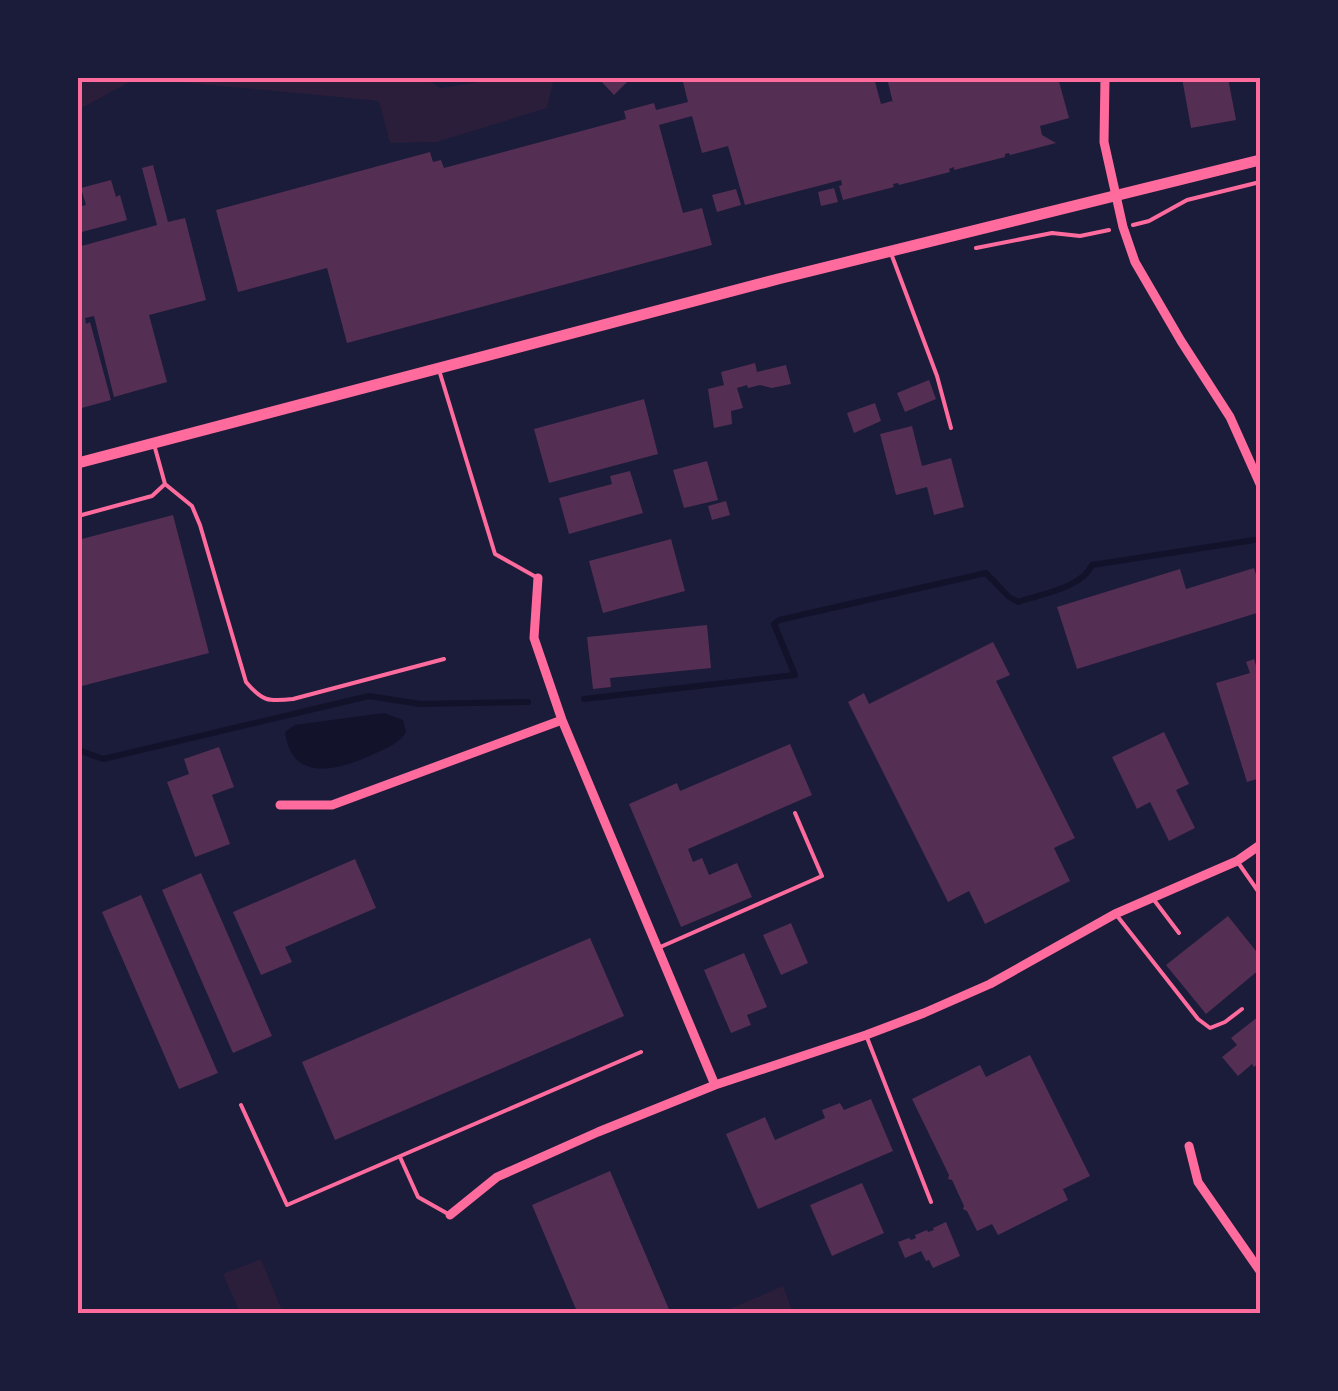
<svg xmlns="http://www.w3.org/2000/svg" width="1338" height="1391" viewBox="0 0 1338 1391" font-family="'PT Sans',sans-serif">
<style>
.green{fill:#2a1e3b}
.water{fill:#12122b}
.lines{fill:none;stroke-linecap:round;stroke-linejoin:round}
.stream{stroke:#12122b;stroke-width:6}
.building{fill:#542f53}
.path{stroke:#ff6b9d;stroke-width:4}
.service{stroke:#ff6b9d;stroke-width:4}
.minor{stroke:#ff6b9d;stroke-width:9}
.secondary{stroke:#ff6b9d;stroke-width:11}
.neatline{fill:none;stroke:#ff6b9d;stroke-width:4}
</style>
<rect width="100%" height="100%" fill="#1b1b3a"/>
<path class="green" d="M78,78H424L441,88L504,78H554L547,108L437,142L390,143L379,101L137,78L78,110Z
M261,1259L283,1313H240L223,1274Z
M783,1286L793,1313H720Z"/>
<path class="water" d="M384,713L403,720L406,732C399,744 386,748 374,754C339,770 292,784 285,732L295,725Z"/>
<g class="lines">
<path class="stream" d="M584,699L795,675L774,624L779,620L986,573L1009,597L1018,602C1041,594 1082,588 1092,565L1254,540
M78,750L103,759L369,696L420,704L528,702"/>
</g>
<path class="building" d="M603,78H631L614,95L600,80Z
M682,78H874L881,104L892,101L893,103L887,78H906L907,81L921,78H1058L1069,118L1040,126L1042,135L1056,143L1010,155L1009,153L1005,154V157L954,170V167L949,169L950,172L899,185L898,183L893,184L894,187L843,200L839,186L842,185L841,180L745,205L728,146L702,153L692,116L659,125L683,213L702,208L712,245L347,343L327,268L238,292L216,210L430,152L433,162L441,160L444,168L626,119L624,111L654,103L656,110L688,102Z
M1182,78H1228L1236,120L1191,128Z
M153,165L168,222L185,218L206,300L149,315L167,382L114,397L94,316L85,318L86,324L90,322L111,400L78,409V265L81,264L78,247L157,225L142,168Z
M111,180L116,197L120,195L127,220L78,233V207L86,205L81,188Z
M834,188L838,202L821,206L818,192Z
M736,189L741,205L717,212L712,195Z
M755,363L757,372L786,365L791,384L772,388L760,385L748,388L747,385L737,388L743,408L731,411L732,424L714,428L708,389L724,385L721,372Z
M929,380L936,399L905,412L897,393Z
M644,399L658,454L549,483L534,429Z
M875,403L881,421L854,433L847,413Z
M912,426L922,466L951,458L964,507L934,515L927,487L896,495L880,434Z
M707,461L718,500L684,508L673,470Z
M630,471L643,513L569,534L559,498L612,484L610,476Z
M726,501L730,515L712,520L708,506Z
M173,515L209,653L78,687V540Z
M671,539L685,591L603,613L589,561Z
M1254,568L1260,588V612L1077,669L1057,607L1180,569L1186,589Z
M707,625L711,668L610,678L611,687L593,689L587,637Z
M993,642L1010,675L996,681L1075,838L1054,848L1070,881L985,924L969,891L948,902L848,702L864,693L869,704Z
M1254,659L1260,678V778L1247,782L1216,683L1250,673L1246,662Z
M1164,732L1189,784L1176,790L1195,828L1169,841L1150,802L1137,809L1112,757Z
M790,744L812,795L688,849L693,862L702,858L709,875L737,863L752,897L681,927L629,804L677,783L680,791Z
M219,747L234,787L212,795L230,844L195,857L167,782L189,774L184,759Z
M355,859L376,908L285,947L292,962L261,975L233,912Z
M201,873L272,1036L233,1053L162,890Z
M141,895L218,1073L179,1089L102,912Z
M1228,916L1260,956V969L1206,1014L1166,965Z
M791,923L808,963L781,975L763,935Z
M590,938L624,1016L335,1140L302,1062Z
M744,953L767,1007L747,1015L751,1025L731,1033L704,970Z
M1259,1016L1260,1062L1254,1067L1252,1064L1238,1076L1222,1057L1237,1045L1231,1038Z
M1030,1055L1090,1176L1063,1189L1068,1200L998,1235L992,1224L977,1231L967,1211L963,1209L964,1206L952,1180L948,1179L949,1175L912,1099L980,1065L986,1077Z
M871,1099L893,1151L758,1209L726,1134L765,1117L775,1140L825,1118L822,1110L840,1103L844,1110Z
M610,1171L671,1314H578L532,1205Z
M862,1183L884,1233L832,1256L810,1205Z
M946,1222L960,1256L933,1268L929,1260L926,1261L921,1251L905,1258L898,1242L909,1238L911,1240L916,1238L915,1235L927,1230L928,1232L934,1230L933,1228Z"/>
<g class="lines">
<path class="path" d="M1133,225L1149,221L1187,200L1260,182
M976,248L1052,233L1080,236L1109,230"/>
<path class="service" d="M892,256L937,376L951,428
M439,370L495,554L536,577
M155,448L165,484L192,506L200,525L246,682C262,701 268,702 293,699L444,659
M78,516L152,496L165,484
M1237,861L1260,894
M1154,900L1179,933
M1118,917L1198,1019L1210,1028L1225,1022L1242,1009
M658,948L822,876L795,813
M866,1035L931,1202
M241,1105L287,1205L641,1052
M400,1157L418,1197L450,1215"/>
<path class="minor" d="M1105,78L1104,142L1123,227L1135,262L1181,341L1230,417L1260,484
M538,578L534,638L562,720L715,1085
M280,805H332L562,720
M1189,1146L1198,1182L1260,1271
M450,1215L497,1177L598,1132L715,1085L866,1035L924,1013L990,984L1115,914L1237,861L1260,845"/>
<path class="secondary" d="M78,463L778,279L1260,160"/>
</g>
<rect width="1338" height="1391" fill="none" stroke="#1b1b3a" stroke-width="160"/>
<rect x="80" y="80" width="1178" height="1231" class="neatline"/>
</svg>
